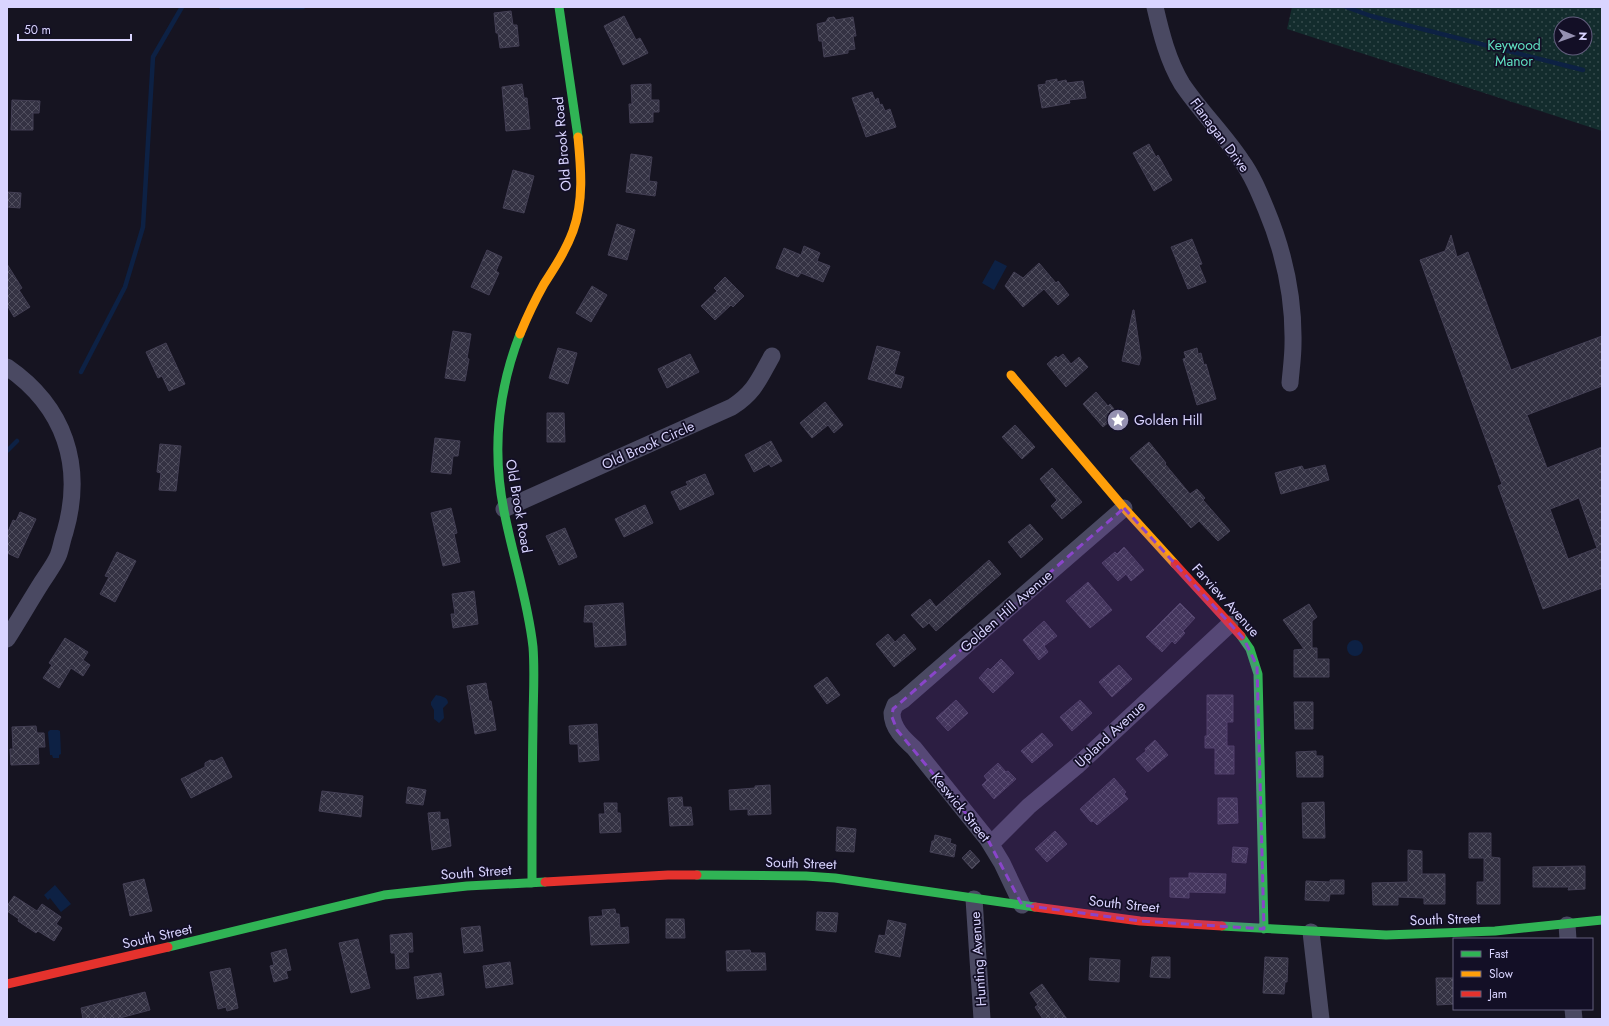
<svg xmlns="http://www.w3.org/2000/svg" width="1609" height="1026" viewBox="0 0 1609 1026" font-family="Jost,sans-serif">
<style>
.green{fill:url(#green-dots);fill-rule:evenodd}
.water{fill:#0d2144}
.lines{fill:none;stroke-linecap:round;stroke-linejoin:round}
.stream{stroke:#0d2144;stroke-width:4.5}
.building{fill:url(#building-cross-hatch);stroke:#433f54;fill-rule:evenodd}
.street{stroke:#4a4962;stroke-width:17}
.fast{stroke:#30b455;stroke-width:9}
.slow{stroke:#ff9f0a;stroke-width:9}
.jam{stroke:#e5322d;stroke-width:9}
.marked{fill:#8945c9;fill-opacity:0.2;stroke:#8945c9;stroke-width:3;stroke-dasharray:8 5;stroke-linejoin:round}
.labels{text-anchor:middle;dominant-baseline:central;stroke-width:3.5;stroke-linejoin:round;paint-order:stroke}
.park-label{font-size:14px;fill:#5fe0c0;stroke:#130f26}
.street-label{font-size:14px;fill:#d9d4ff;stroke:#130f26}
.poi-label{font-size:14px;fill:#d9d4ff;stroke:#130f26;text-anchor:start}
</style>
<defs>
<pattern id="green-dots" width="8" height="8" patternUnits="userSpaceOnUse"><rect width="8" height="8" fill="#132c2d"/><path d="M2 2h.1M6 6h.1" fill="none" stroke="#354a4c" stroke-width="1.8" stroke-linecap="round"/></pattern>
<pattern id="building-cross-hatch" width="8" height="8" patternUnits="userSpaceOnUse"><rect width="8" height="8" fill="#343243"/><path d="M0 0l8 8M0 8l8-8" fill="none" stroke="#514f5f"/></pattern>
</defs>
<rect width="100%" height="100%" fill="#161421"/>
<path class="green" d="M1292,7H1602V131L1287,29ZM1561,24H1585V48H1561Z"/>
<path class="water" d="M995,260L1007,266L994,290L982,283Z
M1347 648a8 8 0 1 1 16 0a8 8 0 1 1-16 0Z
M436,695C441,696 448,697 448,703L443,708L444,718L439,723L434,719V710L431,705V702Z
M50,730H58L60,731L61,754L59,755V758H53L52,755H50L48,732Z
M55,885L71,904L61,912L50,898L48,900L44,895Z"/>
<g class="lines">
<path class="stream" d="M221,7H303
M1346,7L1371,16L1583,70
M81,372L125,287L143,227L153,57L182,7
M7,451L17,441"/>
</g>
<path class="building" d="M511,11L513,25H517L519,46L500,48L498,33H496L494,13Z
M624,16L636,40L640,38L648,53L623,65L604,26Z
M834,17L836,20L853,17L856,36H853L855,49L848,50V53L824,57L822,41H819L817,24L826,22L828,18Z
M1057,79V82L1066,80L1067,83L1083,81L1086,98L1069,100L1070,103L1042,108L1038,85L1046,84V81Z
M522,84L524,98H527L530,129L506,131L502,87Z
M651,84V100H659V112H653V122L630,123L629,104H632L631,85Z
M872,92L875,100L878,98L880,105L882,104L885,111L890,109L896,127L866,137L852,98Z
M12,100L40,101L39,113H33V130H11Z
M1149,144L1156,157L1158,155L1172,180L1154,191L1133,153Z
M631,154L652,157L649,181L657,182L655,196L626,192Z
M513,170L534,176L524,213L503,208Z
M7,192L21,193L20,208L7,207Z
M617,224L635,230L627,260L608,255Z
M1451,235L1457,257L1468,252L1511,370L1602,336V386L1527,415L1547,468L1602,447V588L1543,609L1498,486L1502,484L1420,260L1445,251ZM1579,498L1597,548L1568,559L1550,509Z
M1192,239L1202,264L1199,265L1206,282L1188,289L1171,247Z
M804,246L820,253L817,261L830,266L823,282L801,273L798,277L776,268L784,248L801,255Z
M487,250L502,257L496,271L499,273L489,295L471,287Z
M1039,263L1056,283L1058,281L1069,295L1058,305L1044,289L1023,307L1005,286L1014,272L1023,278Z
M7,264L22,288L19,290L30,307L14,317L7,305Z
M725,277L744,296L733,307L731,305L715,320L701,306L717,291L714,288Z
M592,286L607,295L591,322L576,313Z
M1133,310H1134L1141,358L1139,365L1122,361Z
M453,331L471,334L467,358L469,359L465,381L445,378Z
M166,343L185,384L169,391L162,376L158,378L146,352Z
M877,346L900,352L894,374L904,377L901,388L868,379Z
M558,348L577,353L568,384L549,378Z
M1197,348L1198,354L1201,353L1204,365L1206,364L1216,399L1197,405L1183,359L1186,358L1184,352Z
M690,354L699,372L667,388L658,369Z
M1063,354L1071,364L1079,357L1088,367L1066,387L1047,364L1056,356L1058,358Z
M1096,392L1108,406L1110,404L1118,414L1103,427L1083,404Z
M825,402L843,425L834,433L828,425L812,438L800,423Z
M547,413H564L565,442H547Z
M1015,425L1035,447L1022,459L1002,437Z
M435,438L460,441L458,456H453L451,474L431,472Z
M771,441L782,461L771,467L769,464L754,472L745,455Z
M1149,442L1166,463L1165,464L1190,494L1197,489L1205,498L1203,500L1230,531L1218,541L1199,521L1191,528L1130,458Z
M160,444L181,446L176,491L159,490L161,473L157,472Z
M1325,465L1329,480L1281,494L1275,473L1302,466L1304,470Z
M1052,468L1082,502L1062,519L1051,506L1057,500L1040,479Z
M705,474L714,494L680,510L671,492L688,485L686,482Z
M645,505L653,523L624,537L615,519Z
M451,508L457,533L454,534L460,562L443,566L431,513Z
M20,512L36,519L18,558L7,553V534L13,520L16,521Z
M1030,524L1043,539L1021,558L1008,542Z
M565,528L577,557L559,565L546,536Z
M1124,547L1144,570L1131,581L1126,574L1118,581L1102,563L1115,552L1117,554Z
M117,552L136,561L115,602L100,594L109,577L105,576Z
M989,560L1001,574L936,631L929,623L923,628L911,615L930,599L936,607Z
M1088,582L1112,610L1090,628L1066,601Z
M474,591L478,624L453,628L451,614H455L452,594Z
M623,603L626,645L595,647L593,622H584L585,606Z
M1180,603L1195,618L1183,631L1185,633L1175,644L1172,641L1162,652L1146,637Z
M1309,604L1317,617L1312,621V648H1317V659H1329V677H1294V650L1304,649L1283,620Z
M1044,621L1057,636L1044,646L1048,652L1039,660L1023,640Z
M888,634L895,642L904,634L916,649L894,667L876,644Z
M65,638L88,652L83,660L90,665L83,676L71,668L59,688L43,678L52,665L49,663Z
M1001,659L1014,673L993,693L979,678L988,668L990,670Z
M1119,665L1132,679L1112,697L1099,682Z
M827,677L840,695L827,704L814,686Z
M486,683L489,701H491L496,730L475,734L467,686Z
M1207,695H1233V722H1227V746H1234V774H1215V748H1205V736H1207Z
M956,700L968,713L948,731L936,718Z
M1080,700L1092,713L1072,731L1060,717Z
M1294,702H1313V729H1295Z
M597,724L599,760L579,762L578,744H570L569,726Z
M36,726L37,733H44L45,747H38L39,764L11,765L10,749H13L12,727Z
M1042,733L1053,745L1032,763L1021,751Z
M1155,740L1168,755L1148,772L1136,759L1146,751L1145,749Z
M1316,751V756H1323V777H1297L1296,752Z
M222,757L232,777L191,798L181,779L205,767V763L210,760L214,761Z
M998,763L1006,772L1008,771L1016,779L994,799L982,785L987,780L984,776Z
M1114,778L1126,792L1124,794L1128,799L1097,825L1093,821L1091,822L1080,809Z
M770,785L771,814L748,815V809L730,810L729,790L755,788V786Z
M408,787L426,790L423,805L406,803Z
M322,791L363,796L361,817L319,811Z
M682,797L683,807H691L693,825L670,826L668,798Z
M1218,798H1237L1238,823L1218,824Z
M1324,802L1325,838H1303L1302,803Z
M604,803H617V813H620L621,832L600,833L599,814H605Z
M440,812V820L448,819L451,846L432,850L428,813Z
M837,827L856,829L854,852L836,851Z
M1055,831L1067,844L1047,862L1035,849Z
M1469,833H1491V857L1500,858V904H1477V882H1484V858H1469Z
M935,835L951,839L950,843L956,845L954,857L930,852L932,841H934Z
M1233,847L1248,848L1246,863L1232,862Z
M970,850L980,861L972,869L962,858Z
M1408,850L1422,851V874H1445V904H1424V898L1398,897V905H1373L1372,883L1408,882Z
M1585,866V889L1568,890L1569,887H1533V867Z
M1189,873L1226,874L1225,893L1189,892V898L1170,897V878H1189Z
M144,879L152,911L130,916L123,884Z
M1330,880H1344V894H1330L1329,901L1305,900L1306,881L1330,882Z
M14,896L37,911L42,904L61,917L56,924L62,928L54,941L38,931L36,933L18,921L19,919L7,911V906Z
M615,909L616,914H619L620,928L628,927L629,943L591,945L589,917L603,916L602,910Z
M817,912L838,913L836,932L816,930Z
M666,919H684L685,938H666Z
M888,920L906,924L900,957L875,952L879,935L885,936Z
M480,926L483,951L464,953L461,928Z
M412,933L413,952H408L409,968L396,969L395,953H391L390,935Z
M358,939L370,988L351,993L339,943Z
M286,949L291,970L286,971L288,978L274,982L270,966L274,965L271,953Z
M750,950L751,953H765L766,970L727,971L726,951Z
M1152,957H1170V978L1150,977Z
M1265,957L1288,958L1287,982H1285L1284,994L1263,993Z
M1090,958L1120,960L1119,982L1089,980Z
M510,962L513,984L486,988L483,966Z
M230,968L238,1008L227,1011L226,1007L218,1009L210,972Z
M441,973L444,995L417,999L414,977Z
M1436,978H1454V1004L1437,1005Z
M1042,984L1067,1019H1043L1035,1007L1038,1005L1030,993Z
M145,992L150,1010L116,1019H83L81,1008Z"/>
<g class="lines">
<path class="street" d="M1155,7C1161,33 1168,61 1182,84C1200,111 1223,133 1241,160C1252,175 1259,192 1266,209C1284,252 1294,297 1293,344C1293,357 1291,370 1290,383
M7,367C65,407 84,466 65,532C62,540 61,549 58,556C54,565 47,574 42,582C30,601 19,620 7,639
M504,509L732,407C755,392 759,379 772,356
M991,844L1029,806L1077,766L1230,624
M974,899L982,1019
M1022,905L1002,863L988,840L914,748C904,739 892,728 892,713L895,705L903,700L1124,508
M1567,925L1568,939
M1311,932L1321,1019
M1573,1009L1574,1019"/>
<path class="fast" d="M559,7L578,137
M520,334C498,391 492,451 504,511C513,557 528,601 533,647C535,673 533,700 533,726C532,778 532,831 532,883
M1241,636L1250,649L1258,674L1264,929
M697,875L806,876L835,878L1035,907
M1222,926L1386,935L1495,931L1602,920
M168,947L384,895L467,886L545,882"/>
<path class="slow" d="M520,334C527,317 535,300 544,284C555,267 566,250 573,231C584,201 581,168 578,137
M1011,375L1124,508L1175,564"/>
<path class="jam" d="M1175,564L1241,636
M545,882L668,875H697
M1035,907L1140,921L1222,926
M7,984L168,947"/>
</g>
<path class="marked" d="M1124,508L1244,639L1257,666L1264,929L1140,921L1022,905L988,840L897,730L892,717L893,709Z"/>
<defs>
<g id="sight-disc" transform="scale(1.15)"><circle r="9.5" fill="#9591b1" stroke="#130f26"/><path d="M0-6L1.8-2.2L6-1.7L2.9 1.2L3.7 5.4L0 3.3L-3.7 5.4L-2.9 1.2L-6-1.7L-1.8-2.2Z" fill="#fff"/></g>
</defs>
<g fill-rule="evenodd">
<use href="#sight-disc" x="1118" y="420"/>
</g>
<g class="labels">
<g class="park-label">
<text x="1514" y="45">Keywood<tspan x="1514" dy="16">Manor</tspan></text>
</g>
<g class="street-label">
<text transform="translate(1220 135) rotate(53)">Flanagan Drive</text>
<text transform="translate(562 144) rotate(-95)">Old Brook Road</text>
<text transform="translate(648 445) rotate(-24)">Old Brook Circle</text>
<text transform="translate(519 506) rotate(80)">Old Brook Road</text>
<text transform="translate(1226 600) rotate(48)">Farview Avenue</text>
<text transform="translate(1006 611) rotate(-41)">Golden Hill Avenue</text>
<text transform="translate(1110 734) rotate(-43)">Upland Avenue</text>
<text transform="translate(961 807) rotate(51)">Keswick Street</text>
<text transform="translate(801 863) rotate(2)">South Street</text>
<text transform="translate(476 872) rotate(-4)">South Street</text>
<text transform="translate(1124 904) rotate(6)">South Street</text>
<text transform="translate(1445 919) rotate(-2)">South Street</text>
<text transform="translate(157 936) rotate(-13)">South Street</text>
<text transform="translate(978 959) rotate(-94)">Hunting Avenue</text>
</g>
<g class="poi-label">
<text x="1134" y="420">Golden Hill</text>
</g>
</g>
<rect width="1609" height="1026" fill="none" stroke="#d9d4ff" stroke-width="16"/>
<rect x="1453" y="938" width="140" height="72" fill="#130f26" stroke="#625e7d"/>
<rect x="1461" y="951" width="20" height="6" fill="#30b455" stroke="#625e7d"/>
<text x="1489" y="958" font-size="12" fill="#d9d4ff">Fast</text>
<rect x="1461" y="971" width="20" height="6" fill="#ff9f0a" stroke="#625e7d"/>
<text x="1489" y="978" font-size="12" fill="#d9d4ff">Slow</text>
<rect x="1461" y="991" width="20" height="6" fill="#e5322d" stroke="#625e7d"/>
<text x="1489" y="998" font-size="12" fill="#d9d4ff">Jam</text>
<g transform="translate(1573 36) rotate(92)"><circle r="19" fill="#130f26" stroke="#625e7d"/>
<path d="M0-3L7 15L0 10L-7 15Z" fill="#9591b1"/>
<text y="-6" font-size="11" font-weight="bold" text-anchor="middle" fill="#d9d4ff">N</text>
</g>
<path d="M18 34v6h113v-6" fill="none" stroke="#d9d4ff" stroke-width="2"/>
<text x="24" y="34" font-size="12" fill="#d9d4ff" stroke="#130f26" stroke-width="3" paint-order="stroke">50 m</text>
</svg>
